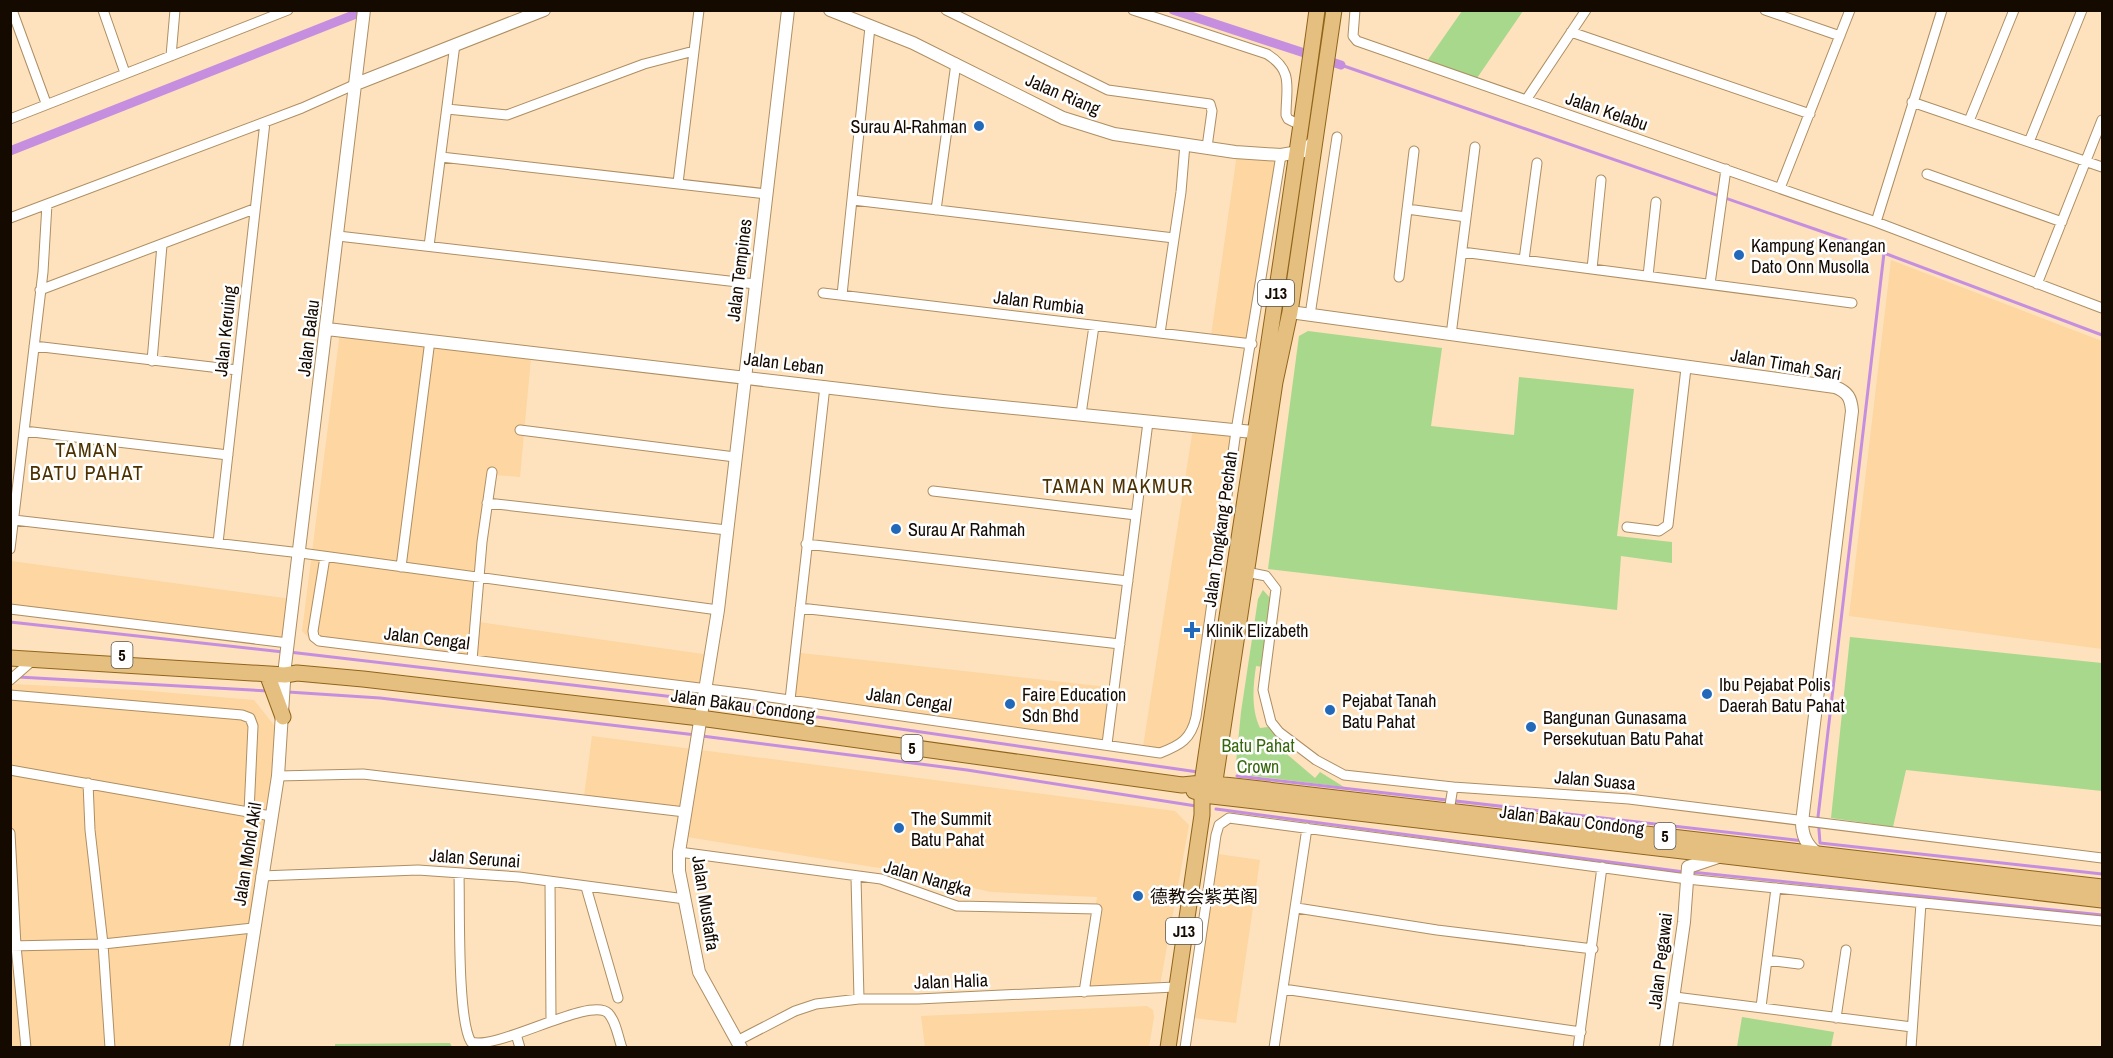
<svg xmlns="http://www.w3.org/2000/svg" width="2113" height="1058" viewBox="0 0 2113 1058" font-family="'Archivo Narrow','Noto Sans SC',sans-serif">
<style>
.built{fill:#fdd6a1}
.green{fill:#a7d88c}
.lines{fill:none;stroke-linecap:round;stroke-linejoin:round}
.stream{stroke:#c68edf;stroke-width:3}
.canal{stroke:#c68edf;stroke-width:9}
.minor-casing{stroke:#ae8e62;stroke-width:11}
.tertiary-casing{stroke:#ae8e62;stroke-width:14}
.primary-casing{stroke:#91641b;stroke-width:17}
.minor{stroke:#fff;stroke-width:9}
.tertiary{stroke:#fff;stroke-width:12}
.primary{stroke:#e5bf7f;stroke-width:15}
.poi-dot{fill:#2369b9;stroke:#fff;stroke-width:2}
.labels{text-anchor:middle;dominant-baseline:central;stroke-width:5;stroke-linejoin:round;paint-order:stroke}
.shield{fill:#fff;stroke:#5b544c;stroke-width:1.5}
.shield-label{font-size:16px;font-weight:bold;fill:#150a00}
.street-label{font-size:18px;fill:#150a00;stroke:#fff}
.poi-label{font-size:18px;fill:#150a00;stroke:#fff;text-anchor:start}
.park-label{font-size:18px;fill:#36670c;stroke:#fff}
.neighbourhood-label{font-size:20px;letter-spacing:1.5px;fill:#4c3100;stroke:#fff}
</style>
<rect width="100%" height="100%" fill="#fde2bd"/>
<path class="built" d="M1238,147L1284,161L1254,347L1210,343Z
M1891,260L2102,341V649L1849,616Z
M341,324L532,347L520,477L494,475L479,622L717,656L710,693L316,645L302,631Z
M1194,422L1240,426L1199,719L1196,733L1189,741L1142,753Z
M11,561L299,600L293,647L11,612Z
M792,652L1117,688L1110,747L787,702Z
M11,684L138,690L254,700L277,729L265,827L231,1047L11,1048Z
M592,736L1175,811L1189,825L1160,985L1081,988L1097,897L991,892L904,872L675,835L678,815L583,804Z
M1211,853L1260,860L1236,1023L1185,1017Z
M1147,1006L1153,1010L1154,1017L1149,1047H925L921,1016Z"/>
<path class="green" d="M1462,11H1523L1475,81L1425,64Z
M1308,331L1442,348L1431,426L1514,435L1519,377L1634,389L1617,536L1672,542V563L1621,556L1617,610L1268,569L1299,336Z
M1263,590L1271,599L1263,667L1256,666C1253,687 1251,709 1260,728L1268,727L1278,736L1275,744L1315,778L1320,772L1344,787L1238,774L1236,763L1241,712L1258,599Z
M1850,637L2102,663V791L1906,770L1893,827L1831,818Z
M1742,1017L1834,1032L1831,1047H1737Z
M450,1043L452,1047L335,1048V1044Z"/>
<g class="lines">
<path class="stream" d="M1341,65L1884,253L2102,335
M1884,253L1818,817L1820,843L2102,874
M10,622L283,652
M289,652L700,700
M18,677L269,691
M288,692L380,698L696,735
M706,701L1198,772
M702,736L967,770L1196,806
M1237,776L1804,841
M1216,809L1684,872
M1691,872L2102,915"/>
<path class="canal" d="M1173,10L1341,65
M10,151L366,10"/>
<g class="minor-casing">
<path id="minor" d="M12,10L46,103
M103,10L125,73
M946,10L1108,90L1210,104L1212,111L1207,147
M1133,10L1267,54C1294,71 1286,87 1286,115L1288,119L1302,126
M1355,10L1353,36L1357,41L1876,222L2102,308
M1765,10L1840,36
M1571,32L1810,114
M171,56L175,10
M1526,100L1586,10
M1912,102L2102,167
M447,109L507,115L644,64L694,51
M10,119L288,10
M1969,121L2014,10
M2029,142L2082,10
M441,157L767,194
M1927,174L2062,222
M678,183L699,10
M1780,188L1850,10
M853,200L1174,238
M1407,209L1466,217
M936,210L956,63
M10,218L302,108L356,84
M1876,222L1942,10
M338,236L755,284
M429,246L455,44
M1462,252L1852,303
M1524,260L1537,163
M1592,269L1601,180
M1648,276L1656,202
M1399,277L1414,151
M1710,284L1726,169
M2037,284L2102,120
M40,290L254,209
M823,293L1252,344
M842,295L870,27
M1310,315L1337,137
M1160,333L1181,192L1185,144
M1451,335L1475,147
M34,346L237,370
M152,361L162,245
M1081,414L1094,326
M520,430L735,457
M24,431L228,455
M933,491L1136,515
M487,503L727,530
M14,520L301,553L718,610
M1627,527L1659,531L1668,525L1686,368
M218,543L265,122
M806,544L1128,581
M10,549L43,272L47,204
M325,557L313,631L314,637L319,641L748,694L1160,753C1181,745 1191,739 1196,717L1236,431L1281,155
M401,567L430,340
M1246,572L1266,576L1276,589L1263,690L1271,722L1279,732L1316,760L1344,775L1453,787L1629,799L2102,858
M800,608L1120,644
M10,609L288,643
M472,660L482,542L492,472
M10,680L33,660
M10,695L242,715L250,718L253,726L249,812
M790,700L825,386
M1107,744L1148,422
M10,770L271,816
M278,776L363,774L685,812
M88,783L90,830L103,944L110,1048
M1449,811L1453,787
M10,833L16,946L26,1048
M679,852L881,879L957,906L1097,909L1084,992
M459,874C460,906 457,1019 471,1042C497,1051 590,996 608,1013C616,1021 618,1037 622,1048
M261,876L418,870L519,877L685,899
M856,877L859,999
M550,882L551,1020
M586,887L618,998
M1297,908L1437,930L1593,949
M10,946L103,944L253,928
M1767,960L1799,964
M1283,989L1581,1032
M1675,997L1912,1027
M1761,1007L1776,888
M1836,1018L1846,950
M516,1034L520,1048
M737,1041L795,1011L816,1004L859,999H918L1175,987
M1185,1048L1216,835L1219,825L1229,818L1687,879L2102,921
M1274,1048L1307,828
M1578,1048L1602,867
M1911,1048L1921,903"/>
</g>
<g class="tertiary-casing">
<path id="tertiary" d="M830,10L913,43L1063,118L1114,134L1235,152L1281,155L1304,151L1316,140
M356,84L544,10
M1290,312L1835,387C1848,392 1851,398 1852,411L1802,822C1802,835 1807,846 1817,853
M327,329L943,401L1253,432
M1688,867L1718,857
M236,1048L278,776L285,666L364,10
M741,1048L699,972L679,871V852L718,610L788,10
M1666,1048L1684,922L1688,867"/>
</g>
<g class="primary-casing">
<path id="primary" d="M10,658L285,675L297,673L363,679L700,718L1182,785L1202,783L1234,786L2102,887
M267,674L283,717
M1194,791L1212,796L2102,900
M1213,794L1275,382L1290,312L1334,10
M1168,1048L1202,815V783C1240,526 1282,269 1317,10"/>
</g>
<use href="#minor" class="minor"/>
<use href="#tertiary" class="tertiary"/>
<use href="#primary" class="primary"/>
</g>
<g class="poi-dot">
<circle cx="979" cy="126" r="6"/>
<circle cx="1739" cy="255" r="6"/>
<circle cx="896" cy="529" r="6"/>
<path d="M1189 621h6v6h6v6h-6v6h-6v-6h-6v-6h6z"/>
<circle cx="1707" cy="694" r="6"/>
<circle cx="1010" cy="704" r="6"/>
<circle cx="1330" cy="710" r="6"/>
<circle cx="1531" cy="727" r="6"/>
<circle cx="899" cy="828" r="6"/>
<circle cx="1138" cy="896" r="6"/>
</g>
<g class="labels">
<g class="shield">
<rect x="1258" y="280" width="36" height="26" rx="4.5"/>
<rect x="111.5" y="642" width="21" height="26" rx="4.5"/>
<rect x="901.5" y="735" width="21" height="26" rx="4.5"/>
<rect x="1654.5" y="823" width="21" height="26" rx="4.5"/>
<rect x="1166" y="918" width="36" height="26" rx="4.5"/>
</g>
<g class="shield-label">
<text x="1276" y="293">J13</text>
<text x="122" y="655">5</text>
<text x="912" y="748">5</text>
<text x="1665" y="836">5</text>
<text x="1184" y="931">J13</text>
</g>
<g class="street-label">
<text transform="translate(1063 94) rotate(23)">Jalan Riang</text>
<text transform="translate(1607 111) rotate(19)">Jalan Kelabu</text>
<text transform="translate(739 270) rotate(-83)">Jalan Tempines</text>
<text transform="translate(1039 302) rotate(7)">Jalan Rumbia</text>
<text transform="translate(225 331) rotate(-84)">Jalan Keruing</text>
<text transform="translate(308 338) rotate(-83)">Jalan Balau</text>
<text transform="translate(784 363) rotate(7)">Jalan Leban</text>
<text transform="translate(1786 364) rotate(10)">Jalan Timah Sari</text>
<text transform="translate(1220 529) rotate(-82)">Jalan Tongkang Pechah</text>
<text transform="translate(427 638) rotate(7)">Jalan Cengal</text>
<text transform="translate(909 699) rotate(8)">Jalan Cengal</text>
<text transform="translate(743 705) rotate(8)">Jalan Bakau Condong</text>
<text transform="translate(1595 780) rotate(5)">Jalan Suasa</text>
<text transform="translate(1572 820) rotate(7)">Jalan Bakau Condong</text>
<text transform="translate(247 854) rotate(-81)">Jalan Mohd Akil</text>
<text transform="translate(475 858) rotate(4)">Jalan Serunai</text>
<text transform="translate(928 878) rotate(16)">Jalan Nangka</text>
<text transform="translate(706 903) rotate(81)">Jalan Mustaffa</text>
<text transform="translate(1660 961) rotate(-83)">Jalan Pegawai</text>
<text transform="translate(951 981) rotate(-2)">Jalan Halia</text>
</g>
<g class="poi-label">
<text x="967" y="126" text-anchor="end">Surau Al-Rahman</text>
<text x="1751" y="245">Kampung Kenangan<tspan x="1751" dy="21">Dato Onn Musolla</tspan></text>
<text x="908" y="529">Surau Ar Rahmah</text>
<text x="1206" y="630">Klinik Elizabeth</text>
<text x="1719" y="684">Ibu Pejabat Polis<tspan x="1719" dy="21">Daerah Batu Pahat</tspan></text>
<text x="1022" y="694">Faire Education<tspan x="1022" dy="21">Sdn Bhd</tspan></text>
<text x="1342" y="700">Pejabat Tanah<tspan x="1342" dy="21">Batu Pahat</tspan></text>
<text x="1543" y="717">Bangunan Gunasama<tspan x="1543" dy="21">Persekutuan Batu Pahat</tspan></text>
<text x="911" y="818">The Summit<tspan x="911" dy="21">Batu Pahat</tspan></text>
<text x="1150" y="896">德教会紫英阁</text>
</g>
<g class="park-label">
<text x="1258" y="745">Batu Pahat<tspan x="1258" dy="21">Crown</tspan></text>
</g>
<g class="neighbourhood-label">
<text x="87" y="449">TAMAN<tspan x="87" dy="23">BATU PAHAT</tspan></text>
<text x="1118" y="485">TAMAN MAKMUR</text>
</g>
</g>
<rect width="2113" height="1058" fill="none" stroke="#150a00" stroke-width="24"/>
</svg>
